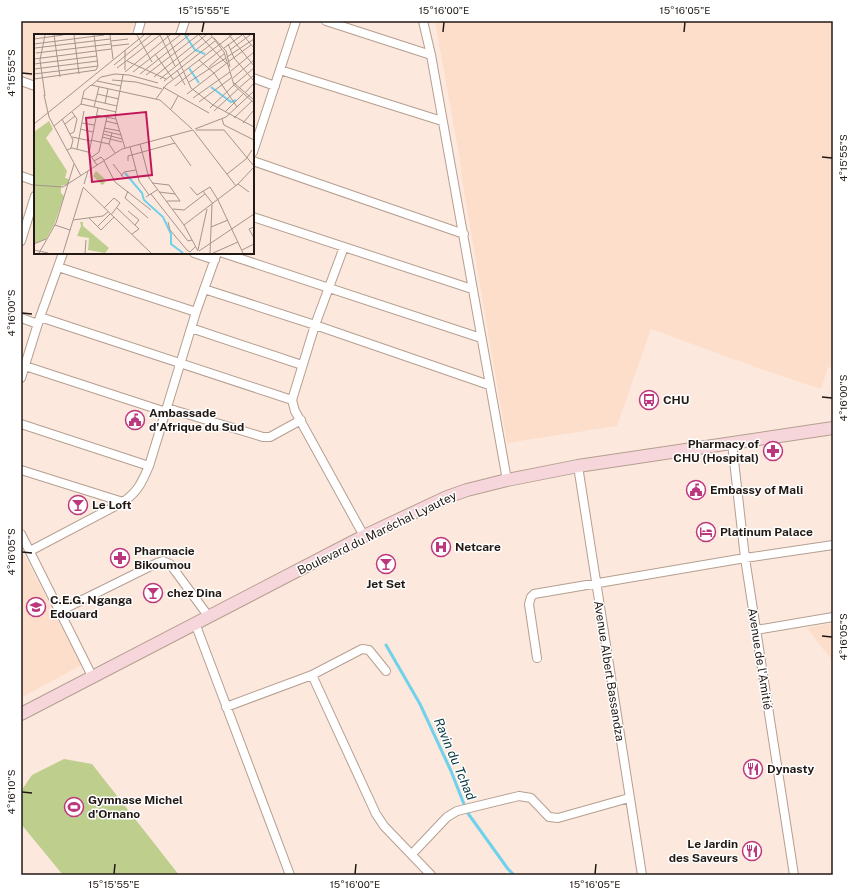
<svg xmlns="http://www.w3.org/2000/svg" width="854" height="896" viewBox="0 0 854 896" font-family="'Public Sans',sans-serif">
<style>
.built{fill:#fddecb}
.green{fill:#becf8d}
.lines{fill:none;stroke-linecap:round;stroke-linejoin:round}
.stream{stroke:#6fd1ec;stroke-width:3}
.street-casing{stroke:#b59f91;stroke-width:10}
.secondary-casing{stroke:#b59f91;stroke-width:14}
.street{stroke:#fff;stroke-width:8}
.secondary{stroke:#f6d6da;stroke-width:12}
.ticks{fill:none;stroke:#221914;stroke-width:1.5}
.labels{text-anchor:middle;dominant-baseline:central;stroke-width:3;stroke-linejoin:round;paint-order:stroke}
.poi-label{font-size:12px;font-weight:bold;fill:#221914;stroke:#fff;text-anchor:start}
.street-label{font-size:12px;fill:#221914;stroke:#fff}
.water-label{font-size:13px;font-style:italic;fill:#073742;stroke:#fff}
.inset-river{fill:none;stroke:#6fd1ec;stroke-width:2}
.inset-road{fill:none;stroke:#a5958c;stroke-width:1}
.view{fill:#c2185b;fill-opacity:0.15;stroke:#c2185b;stroke-width:2}
.inset-edge{fill:none;stroke:#221914;stroke-width:2}
.neatline{fill:none;stroke:#221914;stroke-width:1.5}
.ticks-label{font-size:10px;text-anchor:middle;fill:#221914}
</style>
<rect width="100%" height="100%" fill="#fce8dc"/>
<path class="built" d="M21,21H135L130,35H35V78L21,73Z
M435,21H833V368L828,367L821,389L758,368L651,329L617,426L507,443L462,179L460,160Z
M21,549L81,665L21,698Z
M833,623V662L807,628Z"/>
<path class="green" d="M64,759L92,764L179,875H63L21,824V791L32,775Z"/>
<g class="lines">
<path class="stream" d="M386,645L420,704L451,771L467,812L508,869L514,875"/>
<g class="street-casing">
<path id="street" d="M326,21L431,55
M423,21L431,55L507,480
M137,35L141,21
M180,35L185,21
M280,70L442,121
M253,78L275,86
M21,81L35,86
M253,152L296,21
M253,161L464,234
M21,176L35,181
M253,217L472,289
M21,241L35,196
M344,247L315,325L292,400L295,411L364,536
M194,253L215,260
M223,253L481,338
M58,267L196,312
M204,289L315,325L489,385
M40,317L292,400
M21,318L38,324
M191,328L302,365
M25,366L166,412
M21,378L40,317L63,253
M167,408L263,437H270L301,420
M21,424L149,466
M732,443L745,558L794,875
M578,466L642,875
M21,470L123,502
M21,534L92,676
M30,551L123,502C138,492 142,482 149,466L196,312L217,253
M60,611L157,563L163,561L170,564L209,617
M195,623L290,875
M756,630L833,617
M537,658L529,604L531,597L534,594L745,558L833,545
M312,675L376,814L384,826L431,875
M226,707L312,675L362,649L369,650L386,671
M412,854L447,817L457,811L519,796L531,798L549,817L558,818L629,798"/>
</g>
<g class="secondary-casing">
<path id="secondary" d="M21,714L364,536L447,497L467,490L507,480L578,466L833,428"/>
</g>
<use href="#street" class="street"/>
<use href="#secondary" class="secondary"/>
</g>
<path class="ticks" d="M202,32L204,22M443,32L444,22M684,32L685,22M22,73L32,74M822,157L832,158M22,313L32,314M822,397L832,398M22,552L32,553M822,636L832,637M22,792L32,793M114,874L115,864M355,874L356,864M595,874L596,864"/>
<defs>
<g id="bus-ring" transform="scale(1)"><circle r="9.5" fill="#fff" stroke="#bc387e" stroke-width="1.5"/><path d="M-5-6H5V4H4V6H2V4H-2V6H-4V4H-5ZM-3.5-4V0h7V-4ZM-3.5 1.2v1.5H-2V1.2ZM2 1.2v1.5H3.5V1.2Z" fill="#bc387e"/></g>
<g id="civic-ring" transform="scale(1)"><circle r="9.5" fill="#fff" stroke="#bc387e" stroke-width="1.5"/><path d="M-.6-6.5H3V-4.5H.6V-3L4-1V1h2V6H-6V1h2V-1L-.6-3ZM-1.2 2.5V6h2.4V2.5Z" fill="#bc387e"/></g>
<g id="pharmacy-ring" transform="scale(1)"><circle r="9.5" fill="#fff" stroke="#bc387e" stroke-width="1.5"/><path d="M-2-6h4v4h4v4h-4v4h-4v-4h-4v-4h4Z" fill="#bc387e"/></g>
<g id="bar-ring" transform="scale(1)"><circle r="9.5" fill="#fff" stroke="#bc387e" stroke-width="1.5"/><path d="M-6-5H6L.8 .8V4.5H3.5V6h-7V4.5H-.8V.8Z" fill="#bc387e"/></g>
<g id="hotel-ring" transform="scale(1)"><circle r="9.5" fill="#fff" stroke="#bc387e" stroke-width="1.5"/><path d="M-6-4.5h1.5V1H6V5H4.5V3h-9V5H-6ZM-4 0a1.8 1.8 0 1 1 3.6 0ZM.5 0V-2.5h3Q6-2.5 6 0Z" fill="#bc387e"/></g>
<g id="hospital-ring" transform="scale(1)"><circle r="9.5" fill="#fff" stroke="#bc387e" stroke-width="1.5"/><path d="M-5-5h3v3.5h4V-5h3V5h-3V1.5h-4V5h-3Z" fill="#bc387e"/></g>
<g id="school-ring" transform="scale(1)"><circle r="9.5" fill="#fff" stroke="#bc387e" stroke-width="1.5"/><path d="M0-5L7-2L0 1L-7-2ZM-4 1L0 2.5L4 1V4Q0 6-4 4Z" fill="#bc387e"/></g>
<g id="restaurant-ring" transform="scale(1)"><circle r="9.5" fill="#fff" stroke="#bc387e" stroke-width="1.5"/><path d="M-5-6h1v4h1v-4h1v4h1v-4h1v5L-1.5 .5V6h-2V.5L-5-1ZM5-6V6H3V1.5H1.5Q1.5-4 5-6Z" fill="#bc387e"/></g>
<g id="stadium-ring" transform="scale(1)"><circle r="9.5" fill="#fff" stroke="#bc387e" stroke-width="1.5"/><path d="M0-5a6.5 5 0 1 0 0 10a6.5 5 0 1 0 0-10ZM-3.5-1.8h7v3.6h-7Z" fill="#bc387e"/></g>
</defs>
<g fill-rule="evenodd">
<use href="#bus-ring" x="649" y="400"/>
<use href="#civic-ring" x="135" y="420"/>
<use href="#pharmacy-ring" x="773" y="451"/>
<use href="#civic-ring" x="696" y="490"/>
<use href="#bar-ring" x="78" y="505"/>
<use href="#hotel-ring" x="706" y="532"/>
<use href="#hospital-ring" x="441" y="547"/>
<use href="#pharmacy-ring" x="120" y="558"/>
<use href="#bar-ring" x="386" y="564"/>
<use href="#bar-ring" x="153" y="593"/>
<use href="#school-ring" x="36" y="607"/>
<use href="#restaurant-ring" x="753" y="769"/>
<use href="#stadium-ring" x="74" y="807"/>
<use href="#restaurant-ring" x="752" y="851"/>
</g>
<g class="labels">
<g class="poi-label">
<text x="663" y="400">CHU</text>
<text x="149" y="413">Ambassade<tspan x="149" dy="14">d'Afrique du Sud</tspan></text>
<text x="759" y="444" text-anchor="end">Pharmacy of<tspan x="759" dy="14">CHU (Hospital)</tspan></text>
<text x="710" y="490">Embassy of Mali</text>
<text x="92" y="505">Le Loft</text>
<text x="720" y="532">Platinum Palace</text>
<text x="455" y="547">Netcare</text>
<text x="134" y="551">Pharmacie<tspan x="134" dy="14">Bikoumou</tspan></text>
<text x="386" y="584" text-anchor="middle">Jet Set</text>
<text x="167" y="593">chez Dina</text>
<text x="50" y="600">C.E.G. Nganga<tspan x="50" dy="14">Edouard</tspan></text>
<text x="767" y="769">Dynasty</text>
<text x="88" y="800">Gymnase Michel<tspan x="88" dy="14">d'Ornano</tspan></text>
<text x="738" y="844" text-anchor="end">Le Jardin<tspan x="738" dy="14">des Saveurs</tspan></text>
</g>
<g class="street-label">
<text transform="translate(377 533) rotate(-26)">Boulevard du Maréchal Lyautey</text>
<text transform="translate(760 659) rotate(81)">Avenue de l'Amitié</text>
<text transform="translate(609 671) rotate(81)">Avenue Albert Bassandza</text>
</g>
<g class="water-label">
<text transform="translate(455 759) rotate(67)">Ravin du Tchad</text>
</g>
</g>
<g transform="translate(34 34)">
<rect width="220" height="220" fill="#fce8dc"/>
<path d="M15,87L19,95L12,104L33,137L31,144L35,145L34,150L27,152V159L30,162L20,191L12,205L0,210V98ZM62,137L72,146L70,150L68,151L59,142ZM46,188H49V192L75,214L71,219L54,216L55,204L43,202L47,192Z" fill="#becf8d"/>
<path class="inset-river" d="M151,1L161,16L171,20M155,34L165,49M177,53L197,68L202,66M91,139L108,159L110,166L129,183L137,200V210L149,219"/>
<path class="inset-road" d="M20,1L26,43M40,1L45,40M76,1L79,25M103,1L118,28M126,1L141,32M133,1L157,54L179,71L220,93M165,1L192,29M177,1L190,18L200,51L220,69M195,1L220,32M209,1L220,14M180,4L192,17L196,33M0,5L29,1M77,7L94,5M0,10L70,1M194,10L200,24L220,47M77,12L95,10M1,14L76,5M190,14L208,1M196,16L216,1M2,19L77,10M121,20L139,45M193,23L220,5M0,25L77,15M165,26L180,39L203,73M93,27L132,45M194,28L217,11M0,30L63,22M80,31L117,1M175,33L191,19M83,34L126,1M0,35L64,27M91,36V16M143,36L151,51M197,37L220,18M91,38L136,1M99,38L146,1M0,40L64,32M106,40L155,1M89,41L81,82L91,114M112,41L164,1M120,43L172,1M199,44L220,26M0,45L62,36L64,32L60,1M126,45L178,3M78,46L102,48L128,55M63,47L87,52M130,47L181,7M155,48L192,24M200,49L220,66M201,50L220,34M58,51L67,43L81,40L95,41L124,49M141,52L188,15M129,53L175,79M205,54L220,41M211,59L220,49M63,60L85,65M153,60L193,29M10,61L15,83L47,142M11,62L6,26L11,1M48,64L83,72M159,64L196,38M122,65L132,51L198,1M165,68L197,44M71,69L74,55M47,70L82,78M60,73L65,53M176,74L200,51M137,75L144,62M180,77L204,55M191,78L209,60M62,81L82,85M200,84L218,67M28,85L39,106L37,114M188,85L190,91L220,106M72,87L84,90M48,89L60,91M209,89L220,76M0,90L110,1M31,90L41,82M20,92L47,70L50,57L57,51L126,66L158,95M70,94L86,97M46,95L59,98M161,95L192,83L220,57M159,96L202,152M162,96H190L220,132M70,97L87,101M78,99L75,110L81,119M36,100L40,98L43,85L38,78M69,100L88,105M136,102L157,132M38,103L57,107M68,103L88,108M57,106L75,110M106,110L115,144L150,191L164,217M96,113L105,147L115,161M43,115L50,77M33,116L38,114L54,118L63,131M55,119L64,74M58,123L65,118L73,83M60,127L67,123L70,126M70,127L81,148L117,176M94,127V122L141,109M79,130L90,144M193,140L212,125L218,116M87,142L90,138L102,136M118,149L135,151L146,167H133M50,150L54,137M204,150L215,158M0,151L29,153L88,115L159,96M49,153L117,219M156,153L163,161L176,153L184,166L209,219M94,157L91,164L114,184M169,157L179,170M125,158L141,160M117,160L154,207L158,206M112,163L123,156M70,174L80,164L86,169L77,181M83,174L105,195L98,200M139,175L150,176L171,160M94,177L105,186L101,191M55,184L67,196L80,183M39,186L69,182L74,178M134,188L136,196L153,216L156,218L161,213M21,191L36,196M150,191L204,150L220,133M64,192L76,180M177,193L194,186M220,193L215,195L220,204M0,210L12,205M0,216L14,219M164,216L173,175M208,216L220,210M165,217L220,180M5,219L22,189L40,130M29,219L49,154M51,219L52,206M176,219L178,170M179,219L204,208"/>
<path class="view" d="M112,78L118,141L58,148L52,84Z"/>
<rect width="220" height="220" class="inset-edge"/>
</g>
<rect width="854" height="896" fill="none" stroke="#ffffff" stroke-width="44"/>
<rect x="22" y="22" width="810" height="852" class="neatline"/>
<g class="ticks-label">
<text x="204" y="14">15°15'55"E</text>
<text x="444" y="14">15°16'00"E</text>
<text x="685" y="14">15°16'05"E</text>
<text transform="translate(11 73) rotate(-90)" y="4">4°15'55"S</text>
<text transform="translate(843 158) rotate(-90)" y="4">4°15'55"S</text>
<text transform="translate(11 313) rotate(-90)" y="4">4°16'00"S</text>
<text transform="translate(843 398) rotate(-90)" y="4">4°16'00"S</text>
<text transform="translate(11 552) rotate(-90)" y="4">4°16'05"S</text>
<text transform="translate(843 637) rotate(-90)" y="4">4°16'05"S</text>
<text transform="translate(11 792) rotate(-90)" y="4">4°16'10"S</text>
<text x="114" y="888">15°15'55"E</text>
<text x="355" y="888">15°16'00"E</text>
<text x="595" y="888">15°16'05"E</text>
</g>
</svg>
